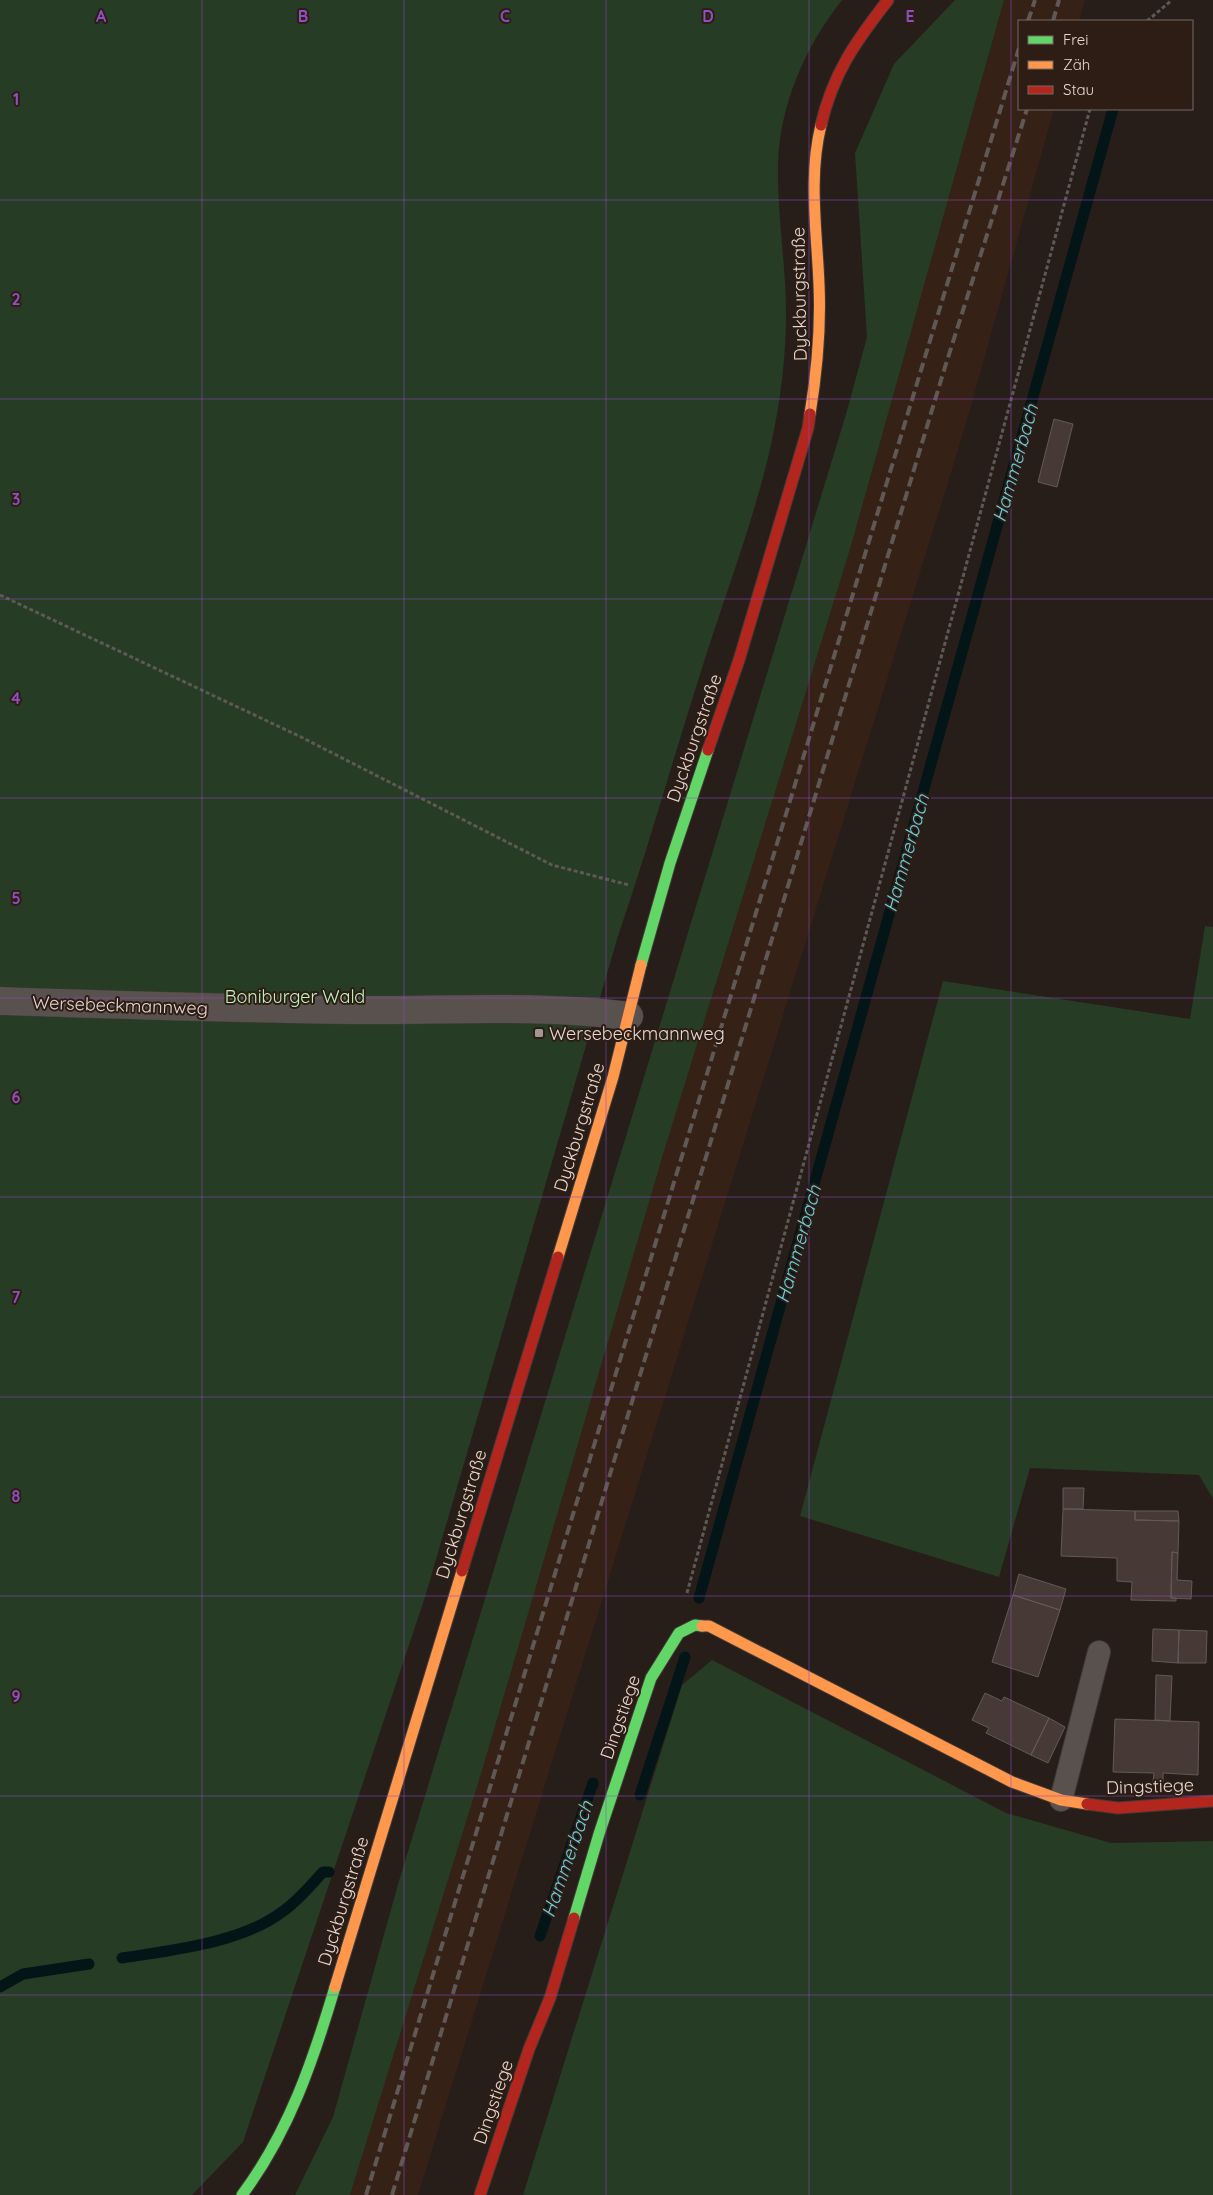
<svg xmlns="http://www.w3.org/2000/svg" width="1213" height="2195" viewBox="0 0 1213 2195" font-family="Quicksand,sans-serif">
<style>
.built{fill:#362117}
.green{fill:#263c25}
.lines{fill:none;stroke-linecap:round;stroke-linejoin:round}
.stream{stroke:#041517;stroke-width:11}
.building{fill:#473a36;stroke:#625a56}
.lane-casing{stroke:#423a37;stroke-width:24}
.street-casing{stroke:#423a37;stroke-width:29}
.fast-casing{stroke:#423a37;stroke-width:13}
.slow-casing{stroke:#423a37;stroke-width:13}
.jam-casing{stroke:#423a37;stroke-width:13}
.path{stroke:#5f5955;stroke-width:3;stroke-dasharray:4 2.5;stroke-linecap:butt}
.lane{stroke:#59514d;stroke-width:22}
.street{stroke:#59514d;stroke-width:28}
.fast{stroke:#63d668;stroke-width:11}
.slow{stroke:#ff974d;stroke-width:11}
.jam{stroke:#b3261e;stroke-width:11}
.rail{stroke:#5f5955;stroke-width:4;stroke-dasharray:10 5;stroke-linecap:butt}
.grid{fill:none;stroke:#904ec3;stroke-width:1;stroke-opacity:0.55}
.poi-dot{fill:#a29792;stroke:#2d1d14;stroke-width:2}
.labels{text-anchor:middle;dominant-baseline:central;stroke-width:4;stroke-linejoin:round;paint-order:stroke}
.street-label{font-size:18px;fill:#e4d8d2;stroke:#2d1d14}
.park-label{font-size:18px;fill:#baf6bb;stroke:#2d1d14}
.poi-label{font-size:18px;fill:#e4d8d2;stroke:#2d1d14;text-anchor:start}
.water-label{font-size:19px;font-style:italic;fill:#67d0e0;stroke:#2d1d14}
.grid-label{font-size:16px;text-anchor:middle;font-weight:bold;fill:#904ec3;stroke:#2d1d14;stroke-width:4;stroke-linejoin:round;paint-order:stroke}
</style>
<rect width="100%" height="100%" fill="#271e1a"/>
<path class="built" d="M1004,0H1085L1079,21H1019V109H1054L965,427L418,2195H350L481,1774L662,1158L851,546Z"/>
<path class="green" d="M0,0H842C805,47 779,106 778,166C777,215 786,264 786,313C786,356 781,398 772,440C756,515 726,592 703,665C674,755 649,846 618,936L425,1597L243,2142L192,2195H0Z
M955,0H1004L851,546L662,1158L481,1774L350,2195H295L333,2117L399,1881L847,411L867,337L855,153L894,64Z
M1205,926L1213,927V1499L1199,1475L1030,1468L999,1577L800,1516L943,981L1190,1019Z
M712,1660L1006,1813L1111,1843L1213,1841V2195H523L682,1685Z"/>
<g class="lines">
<path class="stream" d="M699,1598L1113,109
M640,1795L685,1657
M540,1936L593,1783
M122,1958C172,1950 241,1943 282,1912C298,1901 310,1886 323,1872H329
M0,1987L23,1974L89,1964"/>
</g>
<path class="building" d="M1054,419L1073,424L1057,487L1038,482Z
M1063,1488H1084L1083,1509H1063Z
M1063,1509L1135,1511V1520L1179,1521L1178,1553L1172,1552L1171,1598H1176V1601L1131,1600L1132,1582L1117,1581V1558L1061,1556Z
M1135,1511H1178L1179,1521L1135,1520Z
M1172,1552L1178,1553L1177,1580L1192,1581L1191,1599L1171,1598Z
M1019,1574L1066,1589L1060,1610L1013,1595Z
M1013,1595L1060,1610L1038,1677L992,1662Z
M1153,1629L1179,1630L1178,1663L1152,1661Z
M1179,1630L1207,1631L1206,1663H1178Z
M1156,1675L1172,1676L1170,1721L1155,1720Z
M985,1693L1002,1701L1004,1697L1049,1718L1031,1755L986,1733L989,1728L972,1720Z
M1049,1718L1065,1727L1048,1763L1031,1755Z
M1115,1719L1199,1722L1198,1775L1163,1773V1782H1153L1154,1773L1113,1772Z"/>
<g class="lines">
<g class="lane-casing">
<path id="lane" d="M1061,1800L1099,1652"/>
</g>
<g class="street-casing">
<path id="street" d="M0,1001C123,1005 245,1009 368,1010C455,1010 543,1005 629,1016"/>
</g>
<g class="fast-casing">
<path id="fast" d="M641,965L670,863L708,750
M574,1918L599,1834L651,1678L679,1633L695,1625L702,1626
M242,2195C289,2132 313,2061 335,1987"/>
</g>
<g class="slow-casing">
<path id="slow" d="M810,414C817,371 821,329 819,285C817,231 808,178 821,125
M558,1257L613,1077L641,965
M702,1626H709L1012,1782L1061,1800L1087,1804
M335,1987L462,1571"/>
</g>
<g class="jam-casing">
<path id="jam" d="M821,125C833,73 856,41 888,0
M708,750L739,660L808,428L810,414
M462,1571L558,1257
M1087,1804L1118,1808L1213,1801
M480,2195L529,2049L550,1998L574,1918"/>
</g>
<path class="path" d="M1147,21L1172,0
M0,595L299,736L552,865L629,885
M687,1593L1090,109"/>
<use href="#lane" class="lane"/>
<use href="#street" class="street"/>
<use href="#fast" class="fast"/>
<use href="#slow" class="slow"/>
<use href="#jam" class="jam"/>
<path class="rail" d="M1028,21L1035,0
M1053,21L1059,0
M366,2195L1019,48
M392,2195L945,367L1027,109"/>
</g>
<path class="grid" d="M202,0V2195M404,0V2195M606,0V2195M809,0V2195M1011,0V2195M0,200H1213M0,399H1213M0,599H1213M0,798H1213M0,998H1213M0,1197H1213M0,1397H1213M0,1596H1213M0,1796H1213M0,1995H1213"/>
<rect class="poi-dot" x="534" y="1028" width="10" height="10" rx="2.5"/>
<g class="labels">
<g class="street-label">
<text transform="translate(799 294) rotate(-91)">Dyckburgstraße</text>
<text transform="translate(694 738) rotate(-71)">Dyckburgstraße</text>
<text transform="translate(120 1005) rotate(2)">Wersebeckmannweg</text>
<text transform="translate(579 1127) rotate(-73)">Dyckburgstraße</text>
<text transform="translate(461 1514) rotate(-73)">Dyckburgstraße</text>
<text transform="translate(620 1717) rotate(-71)">Dingstiege</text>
<text transform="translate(1150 1786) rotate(-2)">Dingstiege</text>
<text transform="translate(343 1901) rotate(-73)">Dyckburgstraße</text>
<text transform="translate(493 2102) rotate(-71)">Dingstiege</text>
</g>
<g class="park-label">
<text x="295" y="996">Boniburger Wald</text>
</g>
<g class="poi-label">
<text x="549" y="1033">Wersebeckmannweg</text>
</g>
<g class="water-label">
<text transform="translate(1015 463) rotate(-74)">Hammerbach</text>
<text transform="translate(906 853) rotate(-74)">Hammerbach</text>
<text transform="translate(798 1244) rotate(-74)">Hammerbach</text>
<text transform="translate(567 1859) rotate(-71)">Hammerbach</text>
</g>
</g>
<g class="grid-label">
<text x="101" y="22">A</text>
<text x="303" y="22">B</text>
<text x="505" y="22">C</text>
<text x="708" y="22">D</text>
<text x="910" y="22">E</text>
<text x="16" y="105">1</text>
<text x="16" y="305">2</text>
<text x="16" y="505">3</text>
<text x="16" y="704">4</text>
<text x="16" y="904">5</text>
<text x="16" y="1103">6</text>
<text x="16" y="1303">7</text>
<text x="16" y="1502">8</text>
<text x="16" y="1702">9</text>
</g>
<rect x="1018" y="20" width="175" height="90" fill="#2d1d14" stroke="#766860"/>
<rect x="1028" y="36" width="25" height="8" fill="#63d668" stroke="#766860"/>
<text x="1063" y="45" font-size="15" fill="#e4d8d2">Frei</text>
<rect x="1028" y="61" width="25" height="8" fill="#ff974d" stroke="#766860"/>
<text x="1063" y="70" font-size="15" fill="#e4d8d2">Zäh</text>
<rect x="1028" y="86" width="25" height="8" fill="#b3261e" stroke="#766860"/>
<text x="1063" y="95" font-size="15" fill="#e4d8d2">Stau</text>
</svg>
